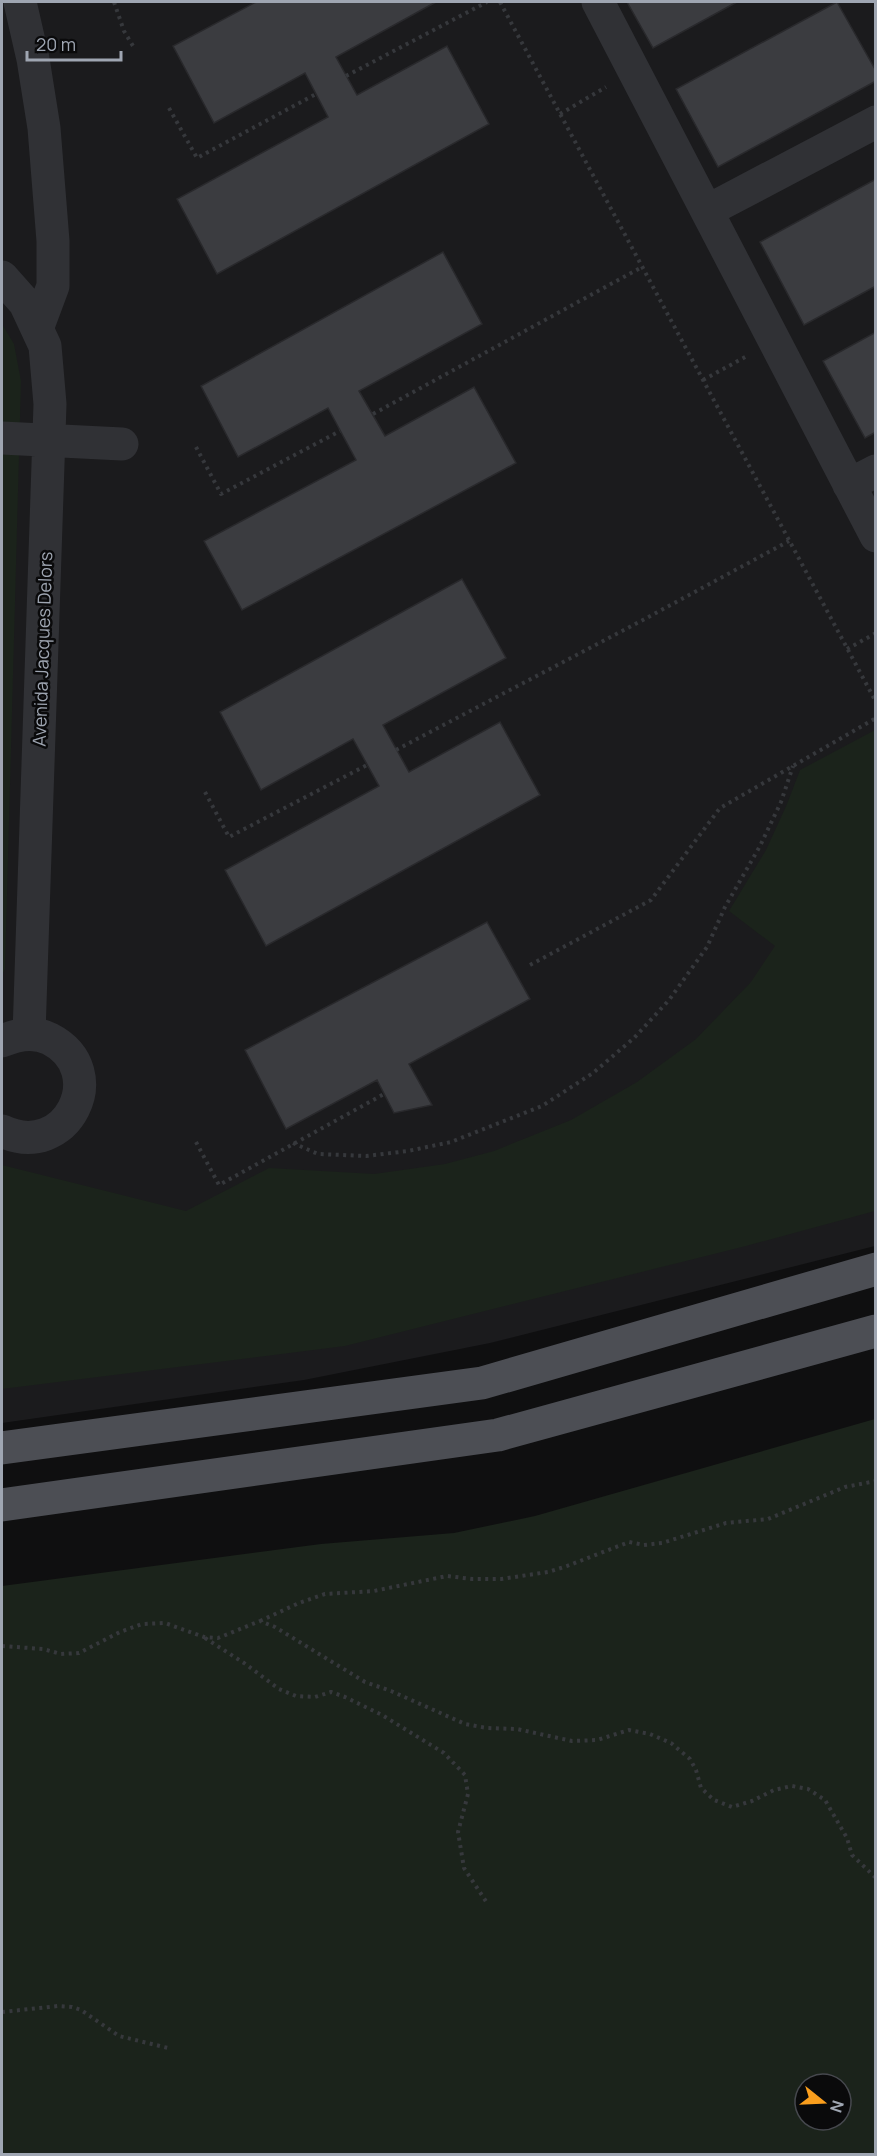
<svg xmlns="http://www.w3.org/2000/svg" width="877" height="2156" viewBox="0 0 877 2156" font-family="Manrope,sans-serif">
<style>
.built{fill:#1b1b1d}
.green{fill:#1b231b;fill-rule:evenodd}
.building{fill:#3b3c40;stroke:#29292c;stroke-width:1.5}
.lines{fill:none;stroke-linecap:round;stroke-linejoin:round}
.path{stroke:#36383c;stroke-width:4;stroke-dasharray:3 4.5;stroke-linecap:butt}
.minor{stroke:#303135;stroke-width:33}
.major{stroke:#4c4e54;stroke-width:33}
.labels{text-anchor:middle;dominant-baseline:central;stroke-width:5;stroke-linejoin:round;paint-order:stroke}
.street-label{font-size:18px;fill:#9fa6b2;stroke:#0a0a0b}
</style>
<rect width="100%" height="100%" fill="#0f0f10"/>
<path class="built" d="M2,2H875V1246L490,1343L304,1380L2,1423Z"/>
<path class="green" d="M2,324L14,344L21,381L5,969L2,975Z
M875,730V1211L746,1246L345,1346L2,1389V1165L186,1211L269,1168L374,1174L445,1164L494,1151L571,1120L637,1082L696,1039L751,982L775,946L729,911L766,850L787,804L800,770Z
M875,1419V2154H2V1586L321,1544L454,1533L535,1516ZM805,2084H841V2120H805Z"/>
<path class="building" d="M256,2H436L336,57L357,95L447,46L489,124L217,274L177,199L328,117L305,73L214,123L173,46Z
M627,2H737L653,48Z
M837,2L876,71V81L718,167L676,89Z
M876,179V286L804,325L760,242Z
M443,252L482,324L359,391L385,436L474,387L516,463L242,610L204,541L356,460L328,408L238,457L201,386Z
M876,332V432L865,438L823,361Z
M462,579L506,658L383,725L409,772L500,722L540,795L266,946L225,870L379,786L353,739L261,790L220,712Z
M487,922L530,999L409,1064L432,1105L394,1113L377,1080L286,1129L245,1050Z"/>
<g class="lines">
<path class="path" d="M114,2L124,31L133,46
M500,2L876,702
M346,76L487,2
M169,108L197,158L316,94
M560,114L606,87
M703,380L747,356
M373,414L642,267
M196,447L221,494L340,431
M847,649L876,633
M396,750L641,621L789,541
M205,792L229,837L367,765
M530,965L651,900L720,808L876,718
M196,1142L219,1185L384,1094
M293,1143L318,1154L366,1156L408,1151L451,1142L542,1106L593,1073L634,1038L669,1000L707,947L725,907L760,846L781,802L793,766
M260,1621L299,1603L325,1594L374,1591L447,1576L472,1579H501L548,1572L567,1566L629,1542L644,1545L662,1543L726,1523L768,1519L845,1487L876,1481
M205,1638L244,1663L279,1689L296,1696L315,1697L331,1692L345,1697L382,1715L444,1753L465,1775L468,1794L458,1832L464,1868L487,1903
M2,1646L43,1649L61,1654L79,1653L120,1632L142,1624L165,1623L204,1637L218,1638L260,1621L275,1627L365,1682L391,1691L465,1724L487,1728L517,1729L572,1741L597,1740L629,1730L650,1734L671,1743L690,1759L696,1770L701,1788L714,1800L732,1807L752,1801L774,1790L792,1786L808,1789L825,1800L847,1838L852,1855L876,1878
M2,2012L58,2006L72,2007L81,2010L119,2036L168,2048"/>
<path class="minor" d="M20,2L33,59L44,128L53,241V286L37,329
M598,2L876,536
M707,211L876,122
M2,277L25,303L45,346L50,404L29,1034
M2,438L122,444
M849,485L876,471
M2,1041C18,1034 34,1031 50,1039C112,1071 67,1162 2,1131"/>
<path class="major" d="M2,1448L482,1383L876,1269
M2,1505L498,1435L876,1331"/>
</g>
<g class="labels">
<g class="street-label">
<text transform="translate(42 649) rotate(-88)">Avenida Jacques Delors</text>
</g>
</g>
<rect width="877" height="2156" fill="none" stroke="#9fa6b2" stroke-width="6"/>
<g transform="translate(823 2102) rotate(108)"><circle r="28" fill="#0a0a0b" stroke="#46484e" stroke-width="1.5"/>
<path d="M0-4.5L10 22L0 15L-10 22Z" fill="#fa9e1d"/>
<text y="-9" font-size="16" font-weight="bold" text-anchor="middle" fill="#9fa6b2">N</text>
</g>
<path d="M27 51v9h94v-9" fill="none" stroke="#9fa6b2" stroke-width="3"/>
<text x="36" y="51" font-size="18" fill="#9fa6b2" stroke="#0a0a0b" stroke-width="4.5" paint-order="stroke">20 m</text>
</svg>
